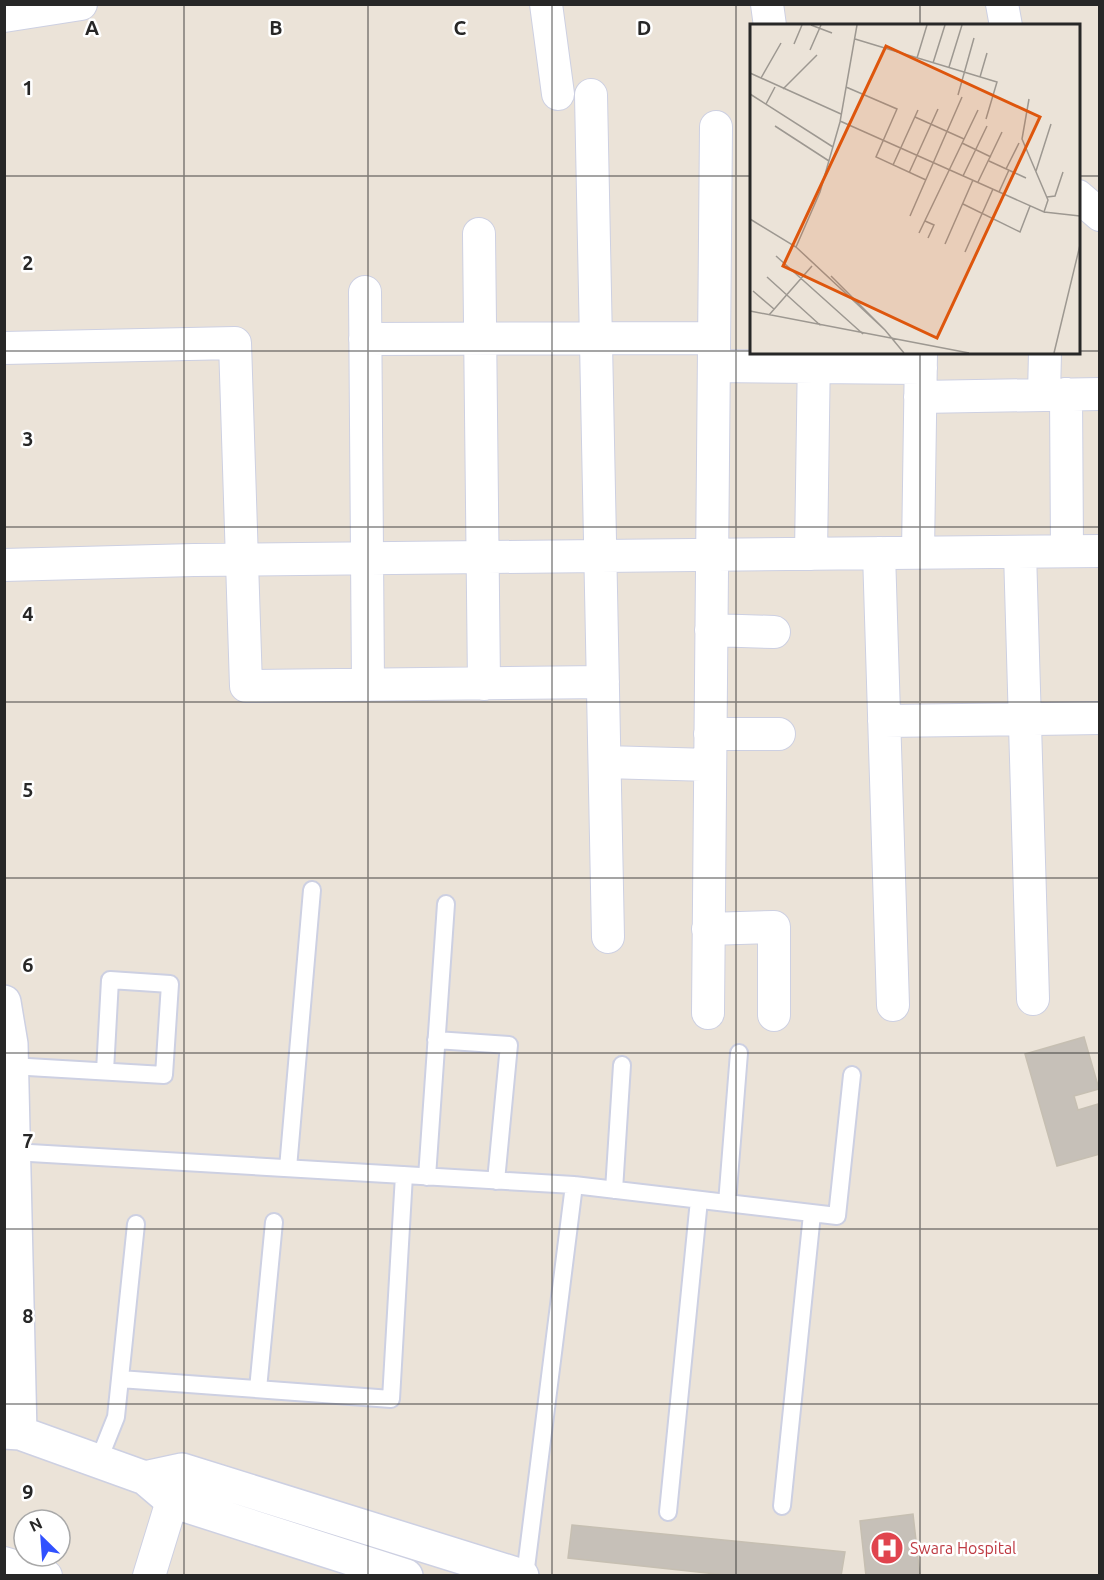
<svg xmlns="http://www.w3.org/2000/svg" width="1104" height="1580" viewBox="0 0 1104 1580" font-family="Ubuntu,sans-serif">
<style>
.building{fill:#c6c0b8;stroke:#c6bfb2;stroke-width:1.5}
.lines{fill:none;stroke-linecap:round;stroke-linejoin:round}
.service-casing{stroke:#cdd0e2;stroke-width:20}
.minor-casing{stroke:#cdd0e2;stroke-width:34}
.secondary-casing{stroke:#cdd0e2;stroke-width:36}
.service{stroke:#fff;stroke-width:16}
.minor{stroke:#fff;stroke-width:32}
.secondary{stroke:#fff;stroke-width:33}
.grid{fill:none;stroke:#272727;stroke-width:1.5;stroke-opacity:0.55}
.labels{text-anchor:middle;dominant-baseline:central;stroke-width:5;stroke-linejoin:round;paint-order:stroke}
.health-label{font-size:16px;fill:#be3a42;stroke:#fff;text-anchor:start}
.inset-road{fill:none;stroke:#9d9891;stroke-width:1.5}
.view{fill:#de560d;fill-opacity:0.15;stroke:#de560d;stroke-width:3}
.inset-edge{fill:none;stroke:#272727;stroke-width:3}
.grid-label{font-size:20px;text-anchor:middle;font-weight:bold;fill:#272727;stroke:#fff;stroke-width:5;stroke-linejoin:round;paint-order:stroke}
</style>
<rect width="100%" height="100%" fill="#ebe3d8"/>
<path class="building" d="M1084,1037L1099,1089L1074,1096L1078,1110L1098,1104L1100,1154L1057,1166L1025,1054Z
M913,1514L920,1576H866L860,1521Z
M572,1525L845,1552L841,1576H735L568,1558Z"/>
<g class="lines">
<g class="service-casing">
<path id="service" d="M436,1040L509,1045L496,1181
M11,1066L164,1075L170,984L110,980L105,1071
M13,1152L574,1185L837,1216L852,1075
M288,1168L312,890
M427,1177L446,904
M614,1190L622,1065
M727,1203L739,1053
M120,1379L391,1399L404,1175
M258,1389L274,1222
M98,1462L116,1417L136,1224
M782,1506L812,1214
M668,1512L699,1200
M525,1576L574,1185"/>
</g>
<g class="minor-casing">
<path id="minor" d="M546,4L558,94
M767,4L770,26
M1002,4L1006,26
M4,16L81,4
M591,95L608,937
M1078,196L1100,215
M479,234L484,684
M365,292L368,685
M365,339L714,338
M4,348L235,343L246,686L603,682
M714,366L921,368
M1066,394L1067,551
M1044,395L1045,352
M920,397L1100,394
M918,552L921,352
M1020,552L1033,999
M879,553L893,1005
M811,554L814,352
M4,565L194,560L1100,551
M711,630L774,632
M884,721L1100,718
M710,734H779
M605,762L710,765
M708,929L774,927V1015
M708,1013L716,127
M4,1563L46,1576
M149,1576L172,1501"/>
</g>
<g class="secondary-casing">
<path id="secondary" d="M4,1002L11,1044L20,1433
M4,1432L20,1433L145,1478L172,1501L406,1576
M145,1478L182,1470L522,1576"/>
</g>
<use href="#service" class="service"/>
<use href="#minor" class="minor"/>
<use href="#secondary" class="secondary"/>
</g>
<path class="grid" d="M184,4V1576M368,4V1576M552,4V1576M736,4V1576M920,4V26M4,176H752M1078,176H1100M4,351H752M1078,351H1100M920,352V1576M4,527H1100M4,702H1100M4,878H1100M4,1053H1100M4,1229H1100M4,1404H1100"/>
<defs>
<g id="hospital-disc" transform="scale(1.725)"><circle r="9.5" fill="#e0444e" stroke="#fff"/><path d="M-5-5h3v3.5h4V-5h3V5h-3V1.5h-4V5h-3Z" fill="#fff"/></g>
</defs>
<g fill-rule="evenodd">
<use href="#hospital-disc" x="887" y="1548"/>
</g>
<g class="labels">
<g class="health-label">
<text x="910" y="1548">Swara Hospital</text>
</g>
</g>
<g transform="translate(750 24)">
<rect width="330" height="330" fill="#ebe3d8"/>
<path class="inset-road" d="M61,1L82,9M105,15L247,58L236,95M44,20L52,1M60,26L71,1M167,34L177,1M183,39L195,1M199,43L212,1M0,49L91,90M230,53L237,29M11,54L31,19M96,63L147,85L126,133L176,156M33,65L67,31M0,70L83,123M208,71L224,14M16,80L25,63M165,93L214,115M90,97L294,188L298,176L272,115L279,75M25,102L79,137M212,119L241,133M239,137L276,154M143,141L168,86M256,145L269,119M286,147L301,100M159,149L188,85M213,152L237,102M228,158L252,108M249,168L259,146M297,173L305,172L313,148M213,180L270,208L280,182M294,188L330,192M160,192L212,73M0,195L46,223L135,306L154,329M175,197L184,201L178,214M169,209L228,86M195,220L223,156M46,223L70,168L90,98L107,1M215,228L243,165M26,232L113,310M81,252L135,306M17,253L70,301M3,267L24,285M0,287L219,329M19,291L62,242M304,329L330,221"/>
<path class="view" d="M136,22L290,93L187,314L33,242Z"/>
<rect width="330" height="330" class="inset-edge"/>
</g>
<g class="grid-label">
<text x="92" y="35">A</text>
<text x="276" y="35">B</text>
<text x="460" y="35">C</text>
<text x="644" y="35">D</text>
<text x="28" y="95">1</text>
<text x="28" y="270">2</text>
<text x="28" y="446">3</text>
<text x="28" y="621">4</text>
<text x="28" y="797">5</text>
<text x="28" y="972">6</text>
<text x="28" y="1148">7</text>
<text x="28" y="1323">8</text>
<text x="28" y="1499">9</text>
</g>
<rect width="1104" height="1580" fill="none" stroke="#272727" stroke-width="12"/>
<g transform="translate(42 1538) rotate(335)"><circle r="28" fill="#ffffff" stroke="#a9a9a9" stroke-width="1.5"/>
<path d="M0-4.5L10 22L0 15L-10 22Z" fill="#3151ff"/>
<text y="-9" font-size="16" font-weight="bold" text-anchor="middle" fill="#272727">N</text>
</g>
</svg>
